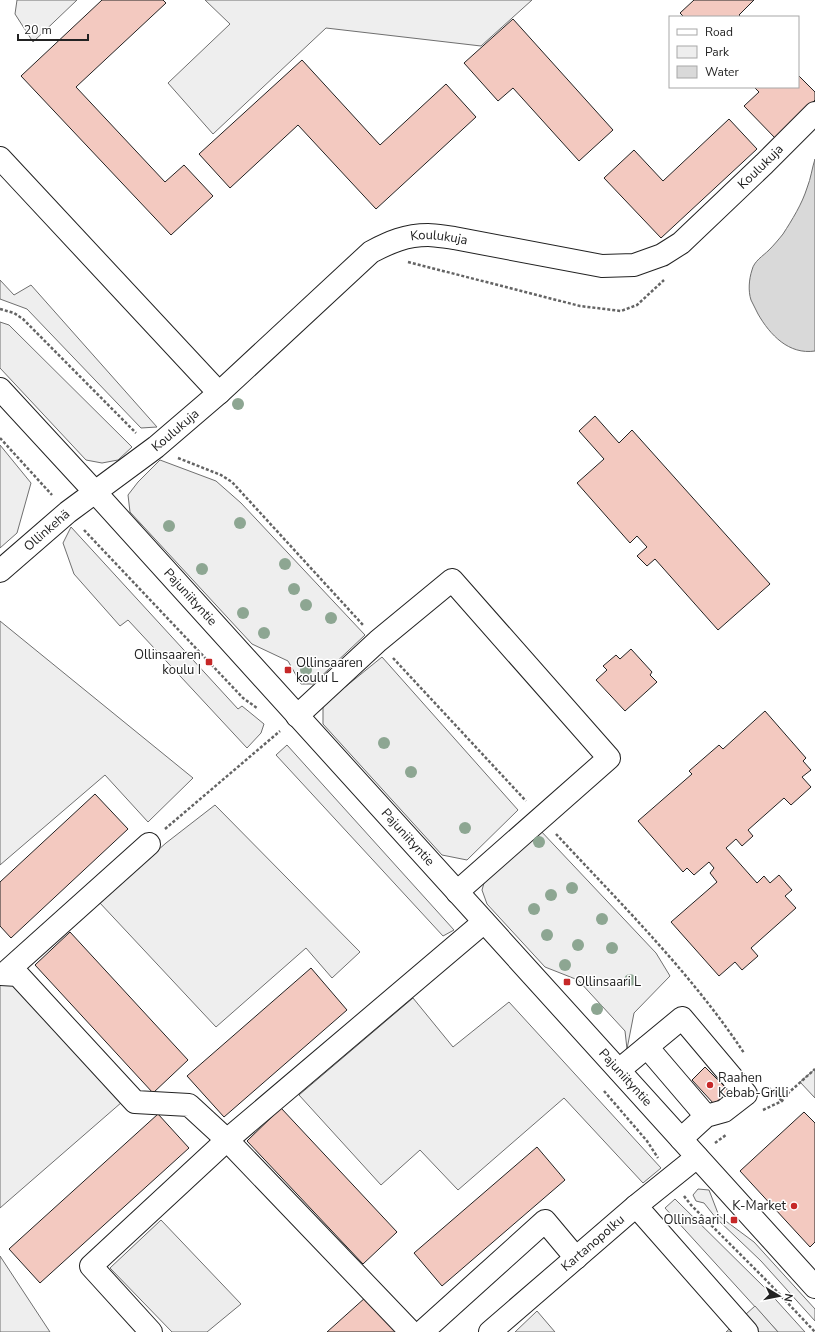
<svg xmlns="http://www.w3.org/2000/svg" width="815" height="1332" viewBox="0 0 815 1332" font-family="'Nunito Sans',sans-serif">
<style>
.green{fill:#eee;stroke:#6f6f6f}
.parking{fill:#ededed;stroke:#6f6f6f}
.water{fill:#d9d9d9;stroke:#6f6f6f}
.building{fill:#f3c9c0;stroke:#222}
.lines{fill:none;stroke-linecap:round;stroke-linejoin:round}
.minor-casing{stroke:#222;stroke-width:24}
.path{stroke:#646464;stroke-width:2.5;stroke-dasharray:3 2;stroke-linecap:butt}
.minor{stroke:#fff;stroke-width:22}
.tree{fill:#8da692}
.poi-dot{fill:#c62828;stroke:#fff;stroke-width:1.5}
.labels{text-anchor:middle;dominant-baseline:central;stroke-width:3;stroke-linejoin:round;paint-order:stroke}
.street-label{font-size:13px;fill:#222;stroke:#fff}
.poi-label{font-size:13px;fill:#222;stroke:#fff;text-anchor:end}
</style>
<rect width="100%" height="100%" fill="#fff"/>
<path class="green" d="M17,0H77L33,42L15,14Z
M205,0H532L481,46L326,28L213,134L168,83L230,24Z
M0,280L14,295L31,285L157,427L141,428L27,309L0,299Z
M0,322L9,325L132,447L118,460L102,463L86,460L0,368Z
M0,445L31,483L17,533L0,548Z
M160,460L216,481L241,503L365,635L313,684H301L288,661L252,644L130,512L128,495L138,482Z
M71,527L238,709L242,706L264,724L261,733L247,748L128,620L120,626L74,574L63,543Z
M0,621L193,778L148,822L105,775L0,865Z
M382,657L518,810L467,860L442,855L323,724V705Z
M287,745L454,930L443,936L276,755Z
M215,805L360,952L332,978L306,948L216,1027L99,902L166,843Z
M539,829L656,953L670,976L634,1013L627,1049L625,1031L578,980L545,967L487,904L482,890L486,876Z
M0,982L15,985L122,1102L0,1208Z
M413,998L453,1047L509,1002L661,1168L643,1183L564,1098L458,1190L420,1150L381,1185L299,1095Z
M698,1189L709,1190L719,1216L754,1242L815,1309V1321L761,1261L716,1218L704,1203L696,1201L693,1195Z
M675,1199L767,1290L805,1332H778L665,1208Z
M0,1256L50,1332H0Z"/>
<path class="parking" d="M815,1069V1098L800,1082Z
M161,1220L241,1304L207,1332H172L110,1268Z
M755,1306L778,1332H726Z
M537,1311L555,1332H515Z"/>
<path class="water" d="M815,159V351C789,355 770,335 758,314C756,309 753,305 751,300C748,291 749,279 752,270C754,261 763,256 769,250C774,245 779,239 783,234C792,220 802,204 807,188C811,178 812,168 815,159Z"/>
<path class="building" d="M102,0H163L166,3L76,87L165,182L184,165L213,196L171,235L21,76Z
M694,0H754L739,15L741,17H684L680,13Z
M513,19L613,130L579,161L513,88L498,101L464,63Z
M302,60L380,145L446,84L476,117L376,209L298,125L230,188L199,154Z
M798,75L815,92V100L776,139L744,106L759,92L754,87H798Z
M729,119L757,149L661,238L604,178L634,150L663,181Z
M595,416L619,443L632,430L770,584L718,630L655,559L647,566L637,556L647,547L637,536L630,543L577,483L604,459L579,431Z
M631,649L652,672L650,675L657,682L625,711L596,680L607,670L603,666L616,655L620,659Z
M765,711L806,758L803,761L811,770L802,777L811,787L791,805L784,798L748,830L753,836L742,846L736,839L726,848L757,883L764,876L770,883L779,875L792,890L785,896L796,908L751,948L758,956L742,970L735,962L719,976L671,922L717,882L710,873L714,868L709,862L694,875L687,868L683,872L638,821L692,774L689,771L719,745L723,749Z
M95,794L128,829L11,938L0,926V882Z
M70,932L188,1060L153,1093L35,965Z
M311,968L347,1010L224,1117L187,1076Z
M705,1067L729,1091L714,1104L692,1080Z
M281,1108L397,1232L363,1264L247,1141Z
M804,1112L815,1123V1242L810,1247L740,1171Z
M158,1114L189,1148L40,1283L9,1249Z
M537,1147L565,1180L442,1286L414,1253Z
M366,1297L397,1331L396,1332H327Z"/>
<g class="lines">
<g class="minor-casing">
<g id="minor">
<path d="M0,158L219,393"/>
<path id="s1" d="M0,389L95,492L815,1287"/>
<path id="s2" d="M0,571L68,512L156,447L219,393L371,252C390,242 406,235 428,235C436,235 445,237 454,238L602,266L634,265L662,255L681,243L764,164L815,113"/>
<path d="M297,716L378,641L452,580L609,758L457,892"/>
<path d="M0,974L18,975L135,1102L189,1105L227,1140L411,1332"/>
<path d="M4,974L149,844"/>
<path d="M647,1047L706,1116"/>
<path d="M619,1070L682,1018L746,1094L724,1111L706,1116L681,1139"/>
<path d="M636,1206L747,1332"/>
<path d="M151,1332L91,1266L227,1140L484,922"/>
<path d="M422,1332L545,1221L576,1258"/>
<path id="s3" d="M490,1332L636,1206L697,1157"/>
</g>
</g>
<path class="path" d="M408,262L580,306L621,311L637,305L664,280
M0,309L14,313L23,319L136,433
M0,438L52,495
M178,458L221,475L232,482L363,625
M84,530L243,698L257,708
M393,658L526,801
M165,829L280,731
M556,834C621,904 691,973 744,1053
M769,1088L782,1101
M604,1091L647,1141L658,1158
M763,1110L782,1101L785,1096L815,1069
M715,1143L726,1135
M684,1196L691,1205L767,1281L815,1332"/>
<use href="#minor" class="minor"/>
</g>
<g class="tree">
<circle cx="238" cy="404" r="6"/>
<circle cx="240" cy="523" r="6"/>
<circle cx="169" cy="526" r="6"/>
<circle cx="285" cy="564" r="6"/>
<circle cx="202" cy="569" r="6"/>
<circle cx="294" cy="589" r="6"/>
<circle cx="306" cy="605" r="6"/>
<circle cx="243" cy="613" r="6"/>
<circle cx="331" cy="618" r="6"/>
<circle cx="264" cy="633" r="6"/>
<circle cx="306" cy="670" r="6"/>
<circle cx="384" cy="743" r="6"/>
<circle cx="411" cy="772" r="6"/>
<circle cx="465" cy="828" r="6"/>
<circle cx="539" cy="842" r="6"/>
<circle cx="572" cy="888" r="6"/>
<circle cx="551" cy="895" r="6"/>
<circle cx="534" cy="909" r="6"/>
<circle cx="602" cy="919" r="6"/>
<circle cx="547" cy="935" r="6"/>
<circle cx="578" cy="945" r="6"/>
<circle cx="612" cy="948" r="6"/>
<circle cx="565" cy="965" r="6"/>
<circle cx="630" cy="980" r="6"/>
<circle cx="597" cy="1009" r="6"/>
</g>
<g class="poi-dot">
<rect x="205" y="658" width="8" height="8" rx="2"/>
<rect x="284" y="666" width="8" height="8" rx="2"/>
<rect x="563" y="978" width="8" height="8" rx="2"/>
<circle cx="710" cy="1085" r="4"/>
<circle cx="794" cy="1206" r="4"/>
<rect x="730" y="1216" width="8" height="8" rx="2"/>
</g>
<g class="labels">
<g class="street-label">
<text stroke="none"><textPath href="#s2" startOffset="921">Koulukuja</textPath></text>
<text stroke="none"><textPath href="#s2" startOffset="561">Koulukuja</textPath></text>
<text stroke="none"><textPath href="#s2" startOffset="225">Koulukuja</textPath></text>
<text stroke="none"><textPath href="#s2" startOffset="62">Ollinkehä</textPath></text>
<text stroke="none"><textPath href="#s1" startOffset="282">Pajuniityntie</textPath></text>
<text stroke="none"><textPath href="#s1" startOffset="606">Pajuniityntie</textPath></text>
<text stroke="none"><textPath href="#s1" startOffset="930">Pajuniityntie</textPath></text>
<text stroke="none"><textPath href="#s3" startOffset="136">Kartanopolku</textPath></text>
</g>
<g class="poi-label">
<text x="201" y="655">Ollinsaaren<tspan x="201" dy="15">koulu I</tspan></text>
<text x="296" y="663" text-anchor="start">Ollinsaaren<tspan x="296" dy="15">koulu L</tspan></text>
<text x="575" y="982" text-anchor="start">Ollinsaari L</text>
<text x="718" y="1078" text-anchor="start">Raahen<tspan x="718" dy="15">Kebab-Grilli</tspan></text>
<text x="786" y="1206">K-Market</text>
<text x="726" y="1220">Ollinsaari I</text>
</g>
</g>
<rect x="669" y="16" width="130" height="72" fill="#ffffff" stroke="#a7a7a7"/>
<rect x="677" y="29" width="20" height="6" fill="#ffffff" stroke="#a7a7a7"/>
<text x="705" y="36" font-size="12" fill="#222222">Road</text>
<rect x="677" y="46" width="20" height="12" fill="#eeeeee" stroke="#a7a7a7"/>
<text x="705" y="56" font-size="12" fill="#222222">Park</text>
<rect x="677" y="66" width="20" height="12" fill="#d9d9d9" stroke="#a7a7a7"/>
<text x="705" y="76" font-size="12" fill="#222222">Water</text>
<g transform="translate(779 1296) rotate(100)" stroke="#ffffff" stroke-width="3" paint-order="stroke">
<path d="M0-3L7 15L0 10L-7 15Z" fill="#222222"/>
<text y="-6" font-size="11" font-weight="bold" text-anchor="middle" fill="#222222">N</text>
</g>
<path d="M18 34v6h70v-6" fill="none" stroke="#222222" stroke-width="2"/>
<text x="24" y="34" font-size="12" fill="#222222" stroke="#ffffff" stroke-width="3" paint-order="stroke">20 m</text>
</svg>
